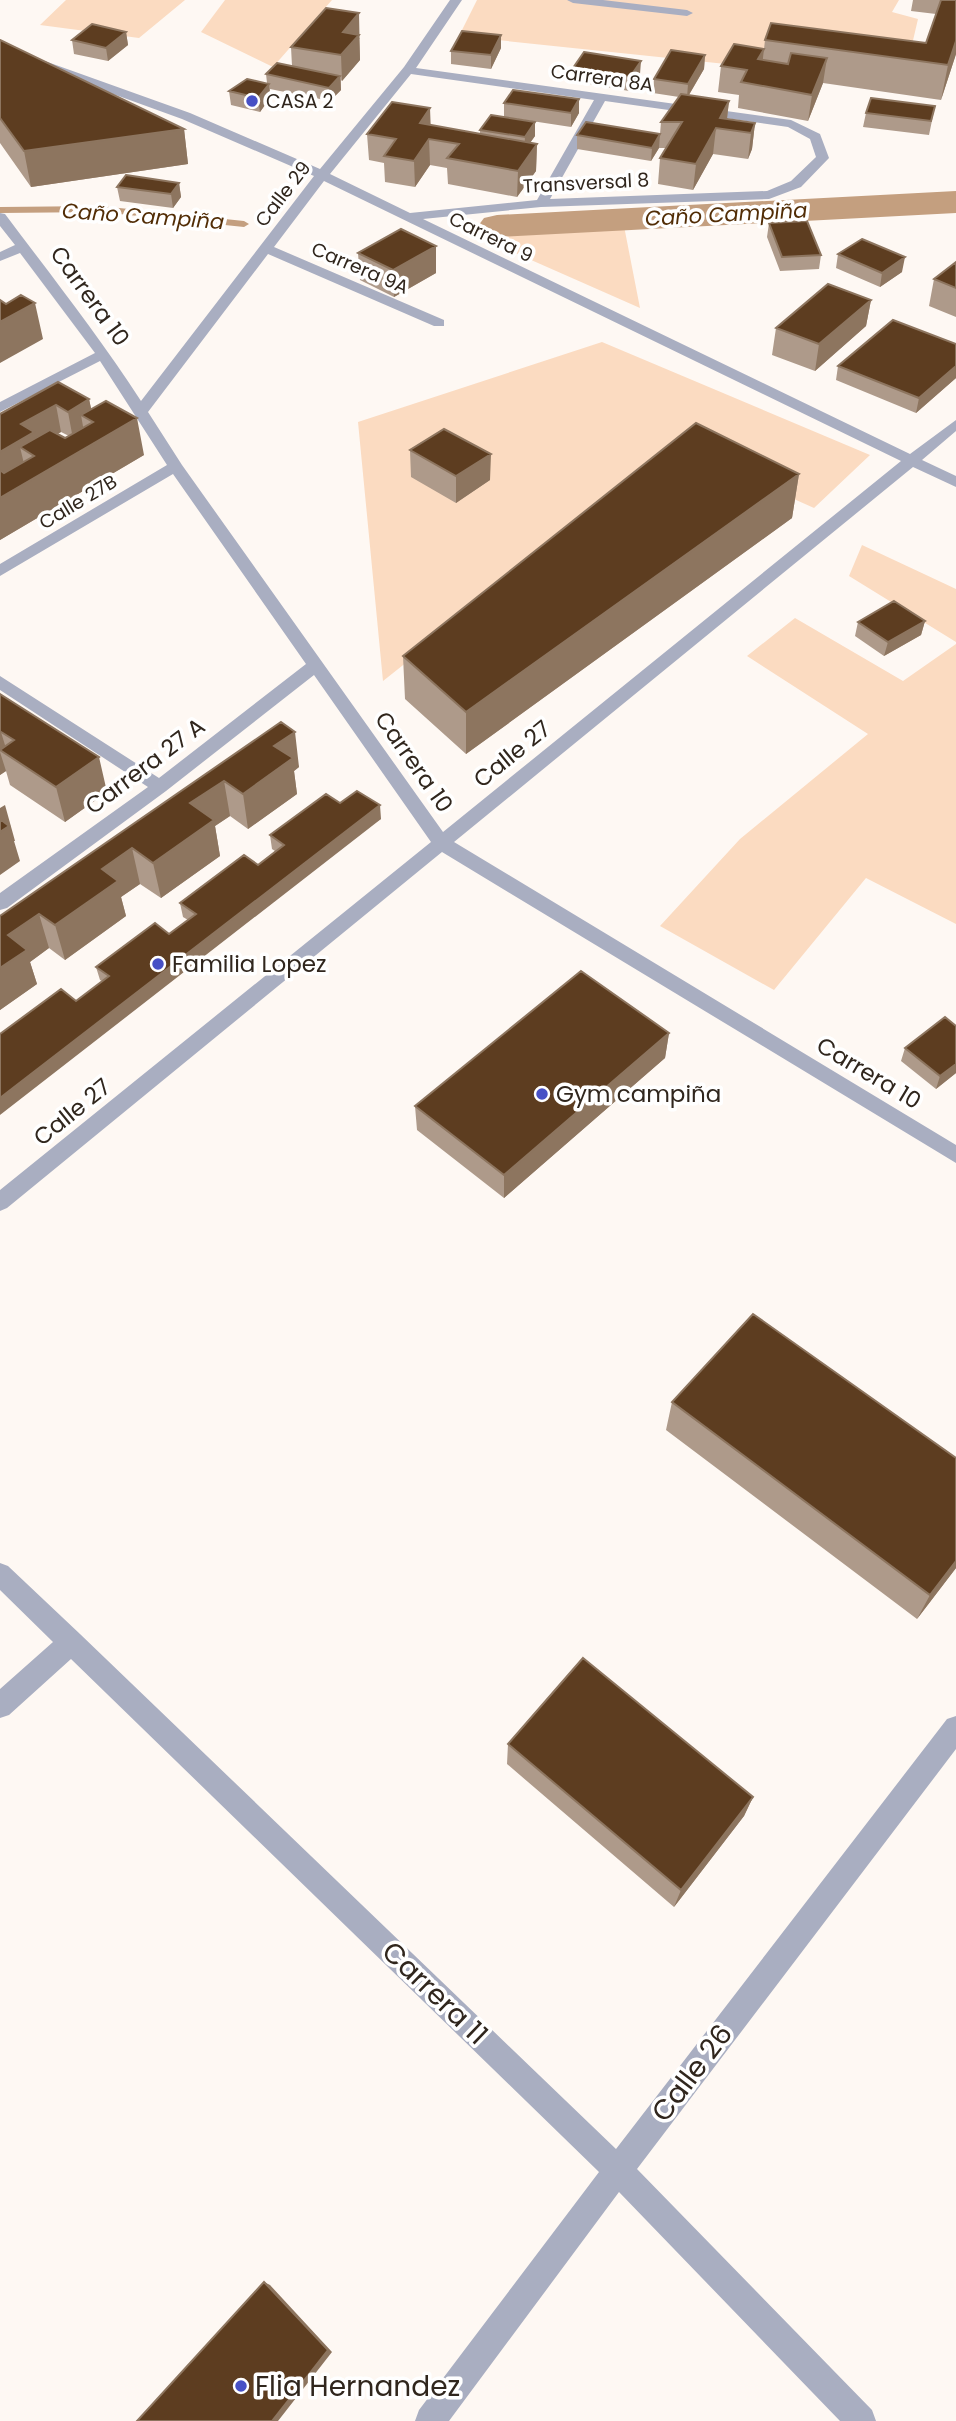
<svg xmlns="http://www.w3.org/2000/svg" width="956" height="2421" viewBox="0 0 956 2421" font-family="Poppins,sans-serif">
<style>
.green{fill:#fbdbc1}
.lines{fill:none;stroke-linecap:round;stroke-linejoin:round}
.stream{fill:#c49f7f;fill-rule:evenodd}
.canal{fill:#c49f7f;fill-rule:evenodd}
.minor{fill:#a9aec1;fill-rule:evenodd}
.wall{fill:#ae9a8a;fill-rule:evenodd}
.shaded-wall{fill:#8d755f}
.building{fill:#5d3d20;stroke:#8d755f;stroke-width:2}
.poi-dot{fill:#4750c5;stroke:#fff;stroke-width:2.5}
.labels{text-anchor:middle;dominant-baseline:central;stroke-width:7;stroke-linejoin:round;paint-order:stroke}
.far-street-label{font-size:19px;fill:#30261d;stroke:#fff}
.far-poi-label{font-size:19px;fill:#30261d;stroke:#fff;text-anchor:start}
.far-water-label{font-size:21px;font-style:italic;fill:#522d06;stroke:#fff}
.street-label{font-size:23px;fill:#30261d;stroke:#fff}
.poi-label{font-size:23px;fill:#30261d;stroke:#fff;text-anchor:start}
.near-street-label{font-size:28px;fill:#30261d;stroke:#fff}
.near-poi-label{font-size:28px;fill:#30261d;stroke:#fff;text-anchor:start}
</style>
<rect width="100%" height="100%" fill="#fef8f3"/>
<path class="green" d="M66,0H185L139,38L40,25Z
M225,0H332L273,67L201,32Z
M477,0H899L892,12L918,19L907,66L766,46L745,66L459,36Z
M624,226L640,308L479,237Z
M602,342L870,455L814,508L678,447L383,681L358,422Z
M862,545L956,589V642L849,576Z
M795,618L903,681L956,644V924L866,878L774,990L660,926L740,839L868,734L747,656Z"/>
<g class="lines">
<path class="stream" d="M100,206L244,221L249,224L244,227L100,212L0,213V207Z"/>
<path class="canal" d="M956,191V213L497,237L484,234L478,226L484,218L497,215Z"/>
<path class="minor" d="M450,0H462L416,68L791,120L820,134L829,158L801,187L769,199L541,207L423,219L910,454L956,420V431L922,460L956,476V487L913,467L454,842L956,1145V1163L442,852L7,1208L0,1211V1190L431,842L314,675L166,791L7,908L0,910V893L148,787L0,690V676L159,778L306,664L173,474L0,576V564L167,465L100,361L0,412V402L95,353L20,253L0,261V252L15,245L0,226V213L5,214C50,274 99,336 141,401L314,176L182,119L0,53V45L190,113L320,169L404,67ZM411,74L594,100L537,200L410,213L330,174ZM605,101L788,127L810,139L816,157L791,181L767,191L550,199ZM324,181L901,461L443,832L182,465L148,412L268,254L434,326H444V320L274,247Z
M567,0H603L687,10L693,13L687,16L573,3Z
M0,1563L8,1566L80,1634L616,2149L947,1719L956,1716V1749L637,2169L872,2410L876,2421H840L619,2192L449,2421H415L419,2410L599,2172L71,1659L9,1715L0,1718V1689L53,1642L0,1590Z"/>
</g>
<path class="wall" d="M913,0H956V54L941,100L823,83L808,121L738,108L739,95L718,92L721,66L764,49L765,40L926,43L936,14L911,11Z
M126,32L128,45L108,61L74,54L72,40Z
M360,38L359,39L360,60L342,81L341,80V90L330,101L270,89V98L260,112L231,105L229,91L267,83L266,74L292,66L291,47Z
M0,40L184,129L188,164L31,187L0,143Z
M501,48L491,69L451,64V51Z
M705,55L704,69L689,95L729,101L727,119L755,123L752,149L748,159L713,154L693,190L658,184L660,158L667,148H659L651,161L577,149V135L660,134L661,122L679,97L653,93L654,79Z
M573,68L640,74L629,91L572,81Z
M504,103L579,113L571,127L512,118L535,122V136L530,143L537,144L536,171L517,197L448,184L447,168L430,165L415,187L385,182L384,163L369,160L367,134L431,125L480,134V130L504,117Z
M935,106L929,135L863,127L866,113Z
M179,183L181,197L173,208L120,201L117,187Z
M769,223L821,255L819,269L780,271L767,237Z
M358,253L436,273L394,297L360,280Z
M838,254L902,272L880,287L836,268Z
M956,262V317L929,306L934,279Z
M871,300L866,326L815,371L772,355L776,328Z
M956,344V378L916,413L836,380L838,366Z
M89,399L91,409L144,455L0,540V414ZM61,432L69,436L65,438L57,434Z
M410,450L490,480L456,503L411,477Z
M799,474L792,518L466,754L405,699L403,656Z
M925,621L921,635L884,656L855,636L858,622Z
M0,694L107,792L65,822L10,785L6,771L0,775Z
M281,722L299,767L294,771L297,794L248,829L230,816L215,826L220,856L161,898L140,884L121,897L126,916L65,960L49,948L30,962L37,984L0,1010V916Z
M340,803L381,819L76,1001L102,981L100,980L96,967L169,934L188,920L183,917L180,903L258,865L275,851L272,849L270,835Z
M956,1026V1073L936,1089L901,1061L905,1048Z
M669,1033L665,1058L504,1198L417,1130L415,1106Z
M672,1402L956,1458V1568L917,1619L666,1430Z
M508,1744L753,1797L744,1816L674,1907L507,1764Z"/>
<path class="shaded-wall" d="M359,13L360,60L342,81L341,55L343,32Z
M126,32L128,45L108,61L106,48Z
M501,35V48L491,69V55Z
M956,41V54L941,100L948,65Z
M764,49L761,75L758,59Z
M705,55L704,69L687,98L688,84Z
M827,58L823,83L808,121L812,95Z
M641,61L640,74L629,91L630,77Z
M340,76L341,90L330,101L329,88Z
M269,84L270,98L260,112L258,98Z
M579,99V113L571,127V113Z
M729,101L726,127L720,118Z
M430,108L431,134L420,123Z
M535,122V136L524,151L525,137Z
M755,123L752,149L748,159L751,133Z
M716,128L713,154L693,190L696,164Z
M184,129L188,164L31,187L24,151Z
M660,134L659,148L651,161L652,148Z
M429,139L430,165L415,187L414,161Z
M537,144L536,171L517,197L518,171Z
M179,183L181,197L173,208L171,194Z
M436,246V273L394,297L393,270Z
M905,257L902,272L880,287L882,273Z
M871,300L866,326L815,371L819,344Z
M35,303L43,339L0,363V322Z
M956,366V378L916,413L919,398Z
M89,399L95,426L93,422L81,415L84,432L73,439L68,412Z
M56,405L61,432L37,446L34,456L20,447L25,468L0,482V452L21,424Z
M137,418L144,455L0,540V498Z
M491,454L490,480L456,503V476Z
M799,474L792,518L466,754V712Z
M925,621L921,635L884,656L888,642Z
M0,732H1L8,755L0,750Z
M295,732L299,767L294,771L297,794L248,829L243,794L274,746Z
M0,752L6,771L0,775Z
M99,757L107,792L65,822L56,787Z
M224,781L230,816L215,826L220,856L161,898L153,863L190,803Z
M5,805L15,841H14L20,861L0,875V808Z
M380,805L381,819L0,1115V1098Z
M132,848L140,884L121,897L126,916L65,960L55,925L102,869Z
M39,914L49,948L30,962L37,984L0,1010V968L8,935Z
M669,1033L665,1058L504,1198V1175Z
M956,1064V1073L936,1089L940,1076Z
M956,1561V1568L917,1619L930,1595Z
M753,1797L744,1816L674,1907L681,1890Z
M264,2282L270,2285L332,2352L278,2421H272Z"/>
<path class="building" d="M941,0H956V41L948,65L765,40L771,23L926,43Z
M326,8L359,13L343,32L359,35L341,55L291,47Z
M92,24L126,32L106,48L72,40Z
M462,31L501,35L491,55L451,51Z
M0,40L184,129L24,151L0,118Z
M734,44L764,49L758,59L788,64L791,53L827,58L812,95L741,82L747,70L721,66Z
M671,50L705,55L688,84L654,79Z
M584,52L641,61L630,77L573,68Z
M277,63L340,76L329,88L266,74Z
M247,79L269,84L258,98L229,91Z
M513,90L579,99L571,113L504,103Z
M681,94L729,101L720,118L755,123L751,133L716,128L696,164L660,158L682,122H661Z
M871,98L935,106L931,121L866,113Z
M392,102L430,108L420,123L537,144L518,171L447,158L459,144L429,139L414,161L384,156L396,139L367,134Z
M491,115L535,122L525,137L480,130Z
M586,122L660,134L652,148L577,135Z
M126,175L179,183L171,194L117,187Z
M807,221L821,255L782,257L769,223Z
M401,229L436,246L393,270L358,253Z
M862,239L905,257L882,273L838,254Z
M956,262V288L934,279Z
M828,284L871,300L819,344L776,328Z
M21,295L35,303L0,322V300L6,304Z
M893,320L956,344V366L919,398L838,366Z
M58,382L89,399L68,412L56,405L21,424L34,432L0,452V414Z
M106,401L137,418L0,498V470L4,473L34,456L20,447L50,430L65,438L93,422L81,415Z
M696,423L799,474L466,712L403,656Z
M444,429L491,454L456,476L410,450Z
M894,601L925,621L888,642L858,622Z
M0,694L99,757L56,787L0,750L14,740L1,732H0Z
M281,722L295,732L274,746L293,758L243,794L224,781L190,803L214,820L153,863L132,848L102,869L118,881L55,925L39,914L8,935L27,950L0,968V916Z
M357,791L380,805L0,1098V1034L61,989L76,1001L109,976L96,967L155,923L169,934L196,914L180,903L244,855L258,865L284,845L270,835L326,794L340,803Z
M0,819L9,826L0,832Z
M581,971L669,1033L504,1175L415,1106Z
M945,1017L956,1026V1064L940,1076L905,1048Z
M753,1314L956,1458V1561L930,1595L672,1402Z
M583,1658L753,1797L681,1890L508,1744Z
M264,2282L328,2350L272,2421H137Z"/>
<g class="poi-dot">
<circle cx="252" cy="101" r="7"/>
<circle cx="158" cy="964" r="7"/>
<circle cx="542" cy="1094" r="7"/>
<circle cx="241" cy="2386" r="7"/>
</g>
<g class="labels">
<g class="far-street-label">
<text transform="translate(602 78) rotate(8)">Carrera 8A</text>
<text transform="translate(586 183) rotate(-3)">Transversal 8</text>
<text transform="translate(283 194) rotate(-52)">Calle 29</text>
<text transform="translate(491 237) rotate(26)">Carrera 9</text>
<text transform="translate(360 268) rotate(23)">Carrera 9A</text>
<text transform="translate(78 502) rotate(-31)">Calle 27B</text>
</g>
<g class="far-poi-label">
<text x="266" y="101">CASA 2</text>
</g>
<g class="far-water-label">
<text transform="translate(726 214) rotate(-3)">Caño Campiña</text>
<text transform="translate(143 216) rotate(4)">Caño Campiña</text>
</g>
<g class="street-label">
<text transform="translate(90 296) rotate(54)">Carrera 10</text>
<text transform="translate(512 754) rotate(-39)">Calle 27</text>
<text transform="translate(414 762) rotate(55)">Carrera 10</text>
<text transform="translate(145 766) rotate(-37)">Carrera 27 A</text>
<text transform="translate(869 1073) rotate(31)">Carrera 10</text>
<text transform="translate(72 1112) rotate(-39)">Calle 27</text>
</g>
<g class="poi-label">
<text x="172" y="964">Familia Lopez</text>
<text x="556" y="1094">Gym campiña</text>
</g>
<g class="near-street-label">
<text transform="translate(435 1993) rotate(44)">Carrera 11</text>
<text transform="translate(692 2073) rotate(-53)">Calle 26</text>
</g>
<g class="near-poi-label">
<text x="255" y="2386">Flia Hernandez</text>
</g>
</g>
</svg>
